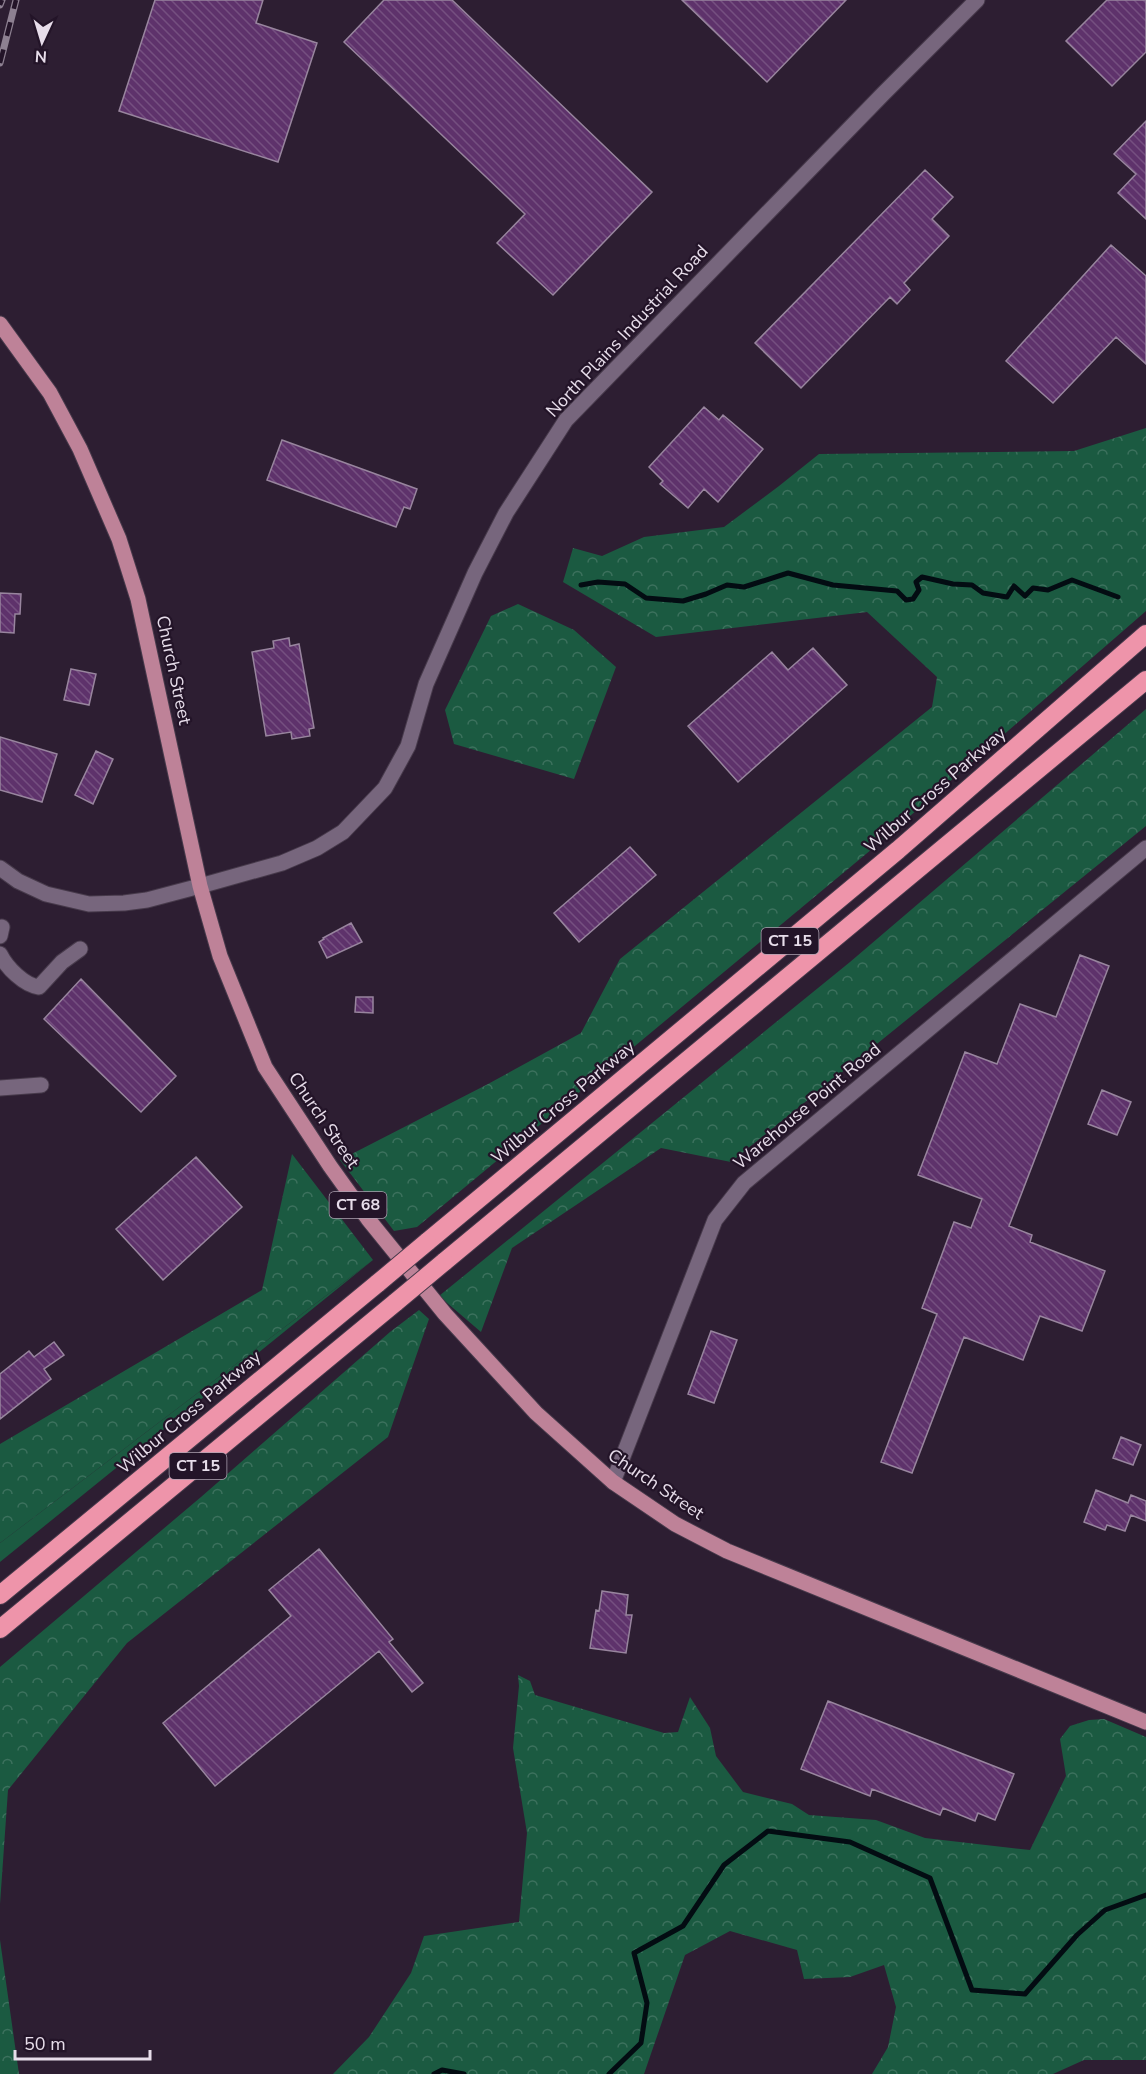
<svg xmlns="http://www.w3.org/2000/svg" width="1146" height="2074" viewBox="0 0 1146 2074" font-family="'Nunito Sans',sans-serif">
<style>
.green{fill:#1b5a41}
.forest{fill:url(#forest-crowns)}
.lines{fill:none;stroke-linecap:round;stroke-linejoin:round}
.stream{stroke:#030c12;stroke-width:5}
.building{fill:url(#building-back-hatch);stroke:#98859e;stroke-width:1.5}
.minor-casing{stroke:#473a4b;stroke-width:17}
.major-casing{stroke:#473a4b;stroke-width:17}
.highway-casing{stroke:#473a4b;stroke-width:20}
.minor{stroke:#77667d;stroke-width:15}
.major{stroke:#be8298;stroke-width:15}
.highway{stroke:#ee94aa;stroke-width:18}
.rail-casing{stroke:#8d8091;stroke-width:7}
.rail{stroke:#231428;stroke-width:4.5;stroke-dasharray:14;stroke-linecap:butt}
.highway-bridge-casing{stroke:#473a4b;stroke-width:20;stroke-linecap:butt}
.highway-bridge{stroke:#ee94aa;stroke-width:18}
.labels{text-anchor:middle;dominant-baseline:central;stroke-width:4.5;stroke-linejoin:round;paint-order:stroke}
.shield{fill:#231428;stroke:#aca1b0;stroke-width:1.5}
.shield-label{font-size:16px;font-weight:bold;fill:#e7ddea}
.street-label{font-size:18px;fill:#e7ddea;stroke:#231428}
</style>
<defs>
<pattern id="forest-crowns" width="20" height="18" patternUnits="userSpaceOnUse" patternTransform="scale(1.5)"><rect width="20" height="18" fill="#1b5a41"/><path d="M2 6a3 3 0 1 1 6 0M12 15a3 3 0 1 1 6 0" fill="none" stroke="#3c715d"/></pattern>
<pattern id="building-back-hatch" width="6" height="6" patternUnits="userSpaceOnUse" patternTransform="scale(1.5)"><rect width="6" height="6" fill="#5e326b"/><path d="M-1 5l2 2M0 0l6 6M5-1l2 2" fill="none" stroke="#754f80"/></pattern>
</defs>
<rect width="100%" height="100%" fill="#2d1e32"/>
<path class="green" d="M373,1260L0,1562V1543Z"/>
<path class="forest" d="M1146,428V611L872,849L417,1227L394,1231L340,1160L488,1084L581,1033L620,959L932,707L937,677L867,612L656,637L563,582L573,548L602,556L644,537L724,527L779,486L819,454L1074,451Z
M518,604L574,630L616,667L574,779L454,744L445,710L491,616Z
M1146,709V826L731,1162L661,1148L512,1248L481,1332L439,1296L850,962Z
M292,1154L373,1260L0,1543V1444L262,1290Z
M419,1310L429,1319L388,1437L127,1643L8,1790L0,1904V1667L201,1497L390,1332Z
M518,1675L530,1681L535,1695L664,1733L678,1732L690,1697L710,1728L716,1756L743,1792L792,1804L809,1815L876,1820L925,1838L1030,1850L1066,1776L1060,1739L1070,1726L1089,1720L1104,1719L1146,1737V2060H1084L1053,2074H872L888,2047L896,2007L884,1965L850,1977L804,1979L797,1950L730,1931L685,1955L644,2074H333L369,2037L411,1973L424,1936L519,1922L527,1833L513,1748L519,1686Z
M0,1940L19,2074H0Z"/>
<g class="lines">
<path class="stream" d="M581,585L598,582L625,584L646,598L683,601L706,594L727,585L744,587L788,573L833,585L897,591L906,600L913,599L919,590L916,582L922,577L953,584L972,585L983,593L1007,597L1014,586L1025,596L1033,588L1048,590L1072,580L1118,597
M434,2074L442,2070L464,2074
M609,2074L641,2043L647,2003L634,1953L683,1926L724,1865L768,1831L850,1842L930,1878L972,1990L1025,1994L1077,1935L1105,1910L1146,1895"/>
</g>
<path class="building" d="M155,0H263L256,23L317,43L278,162L119,111Z
M384,0H452L652,192L553,295L497,243L525,214L344,42Z
M682,0H846L767,82Z
M1107,0H1146V52L1112,86L1066,41Z
M1146,121V219L1118,193L1136,174L1114,154Z
M925,170L953,197L932,219L949,236L904,283L910,290L897,304L890,297L801,388L755,343Z
M1111,245L1146,276V364L1116,337L1053,403L1006,361Z
M704,407L719,420L723,415L763,449L718,502L704,489L688,508L660,484L663,481L649,467Z
M282,440L417,489L410,509L404,507L396,527L267,480Z
M0,593L21,594L20,614H15L14,633L0,632Z
M289,638L290,646L299,644L314,728L309,729L310,736L292,739L291,732L266,736L252,652L274,648L273,641Z
M813,648L847,685L738,782L688,726L772,652L788,670Z
M71,669L96,674L89,705L64,700Z
M0,737L57,754L42,802L0,790Z
M96,751L113,759L93,804L75,795Z
M630,847L656,875L579,942L554,913Z
M351,923L362,942L327,958L319,942L324,939L323,938Z
M1080,955L1109,966L1009,1226L1032,1235L1030,1242L1105,1271L1082,1331L1040,1316L1023,1360L964,1337L912,1473L881,1462L937,1314L922,1308L954,1222L971,1228L982,1199L918,1175L965,1052L997,1064L1020,1004L1056,1017Z
M81,979L176,1076L141,1112L44,1019Z
M356,997H373V1013L355,1012Z
M1102,1090L1131,1102L1117,1135L1088,1124Z
M196,1157L242,1207L163,1280L116,1229Z
M711,1331L737,1340L714,1403L688,1394Z
M54,1342L64,1355L44,1369L51,1379L0,1419V1374L29,1351L34,1357Z
M1121,1437L1141,1445L1133,1465L1113,1458Z
M1096,1490L1128,1503L1131,1495L1146,1501V1521L1131,1515L1125,1531L1107,1525L1105,1530L1084,1522Z
M319,1549L393,1639L389,1642L423,1683L412,1692L379,1651L215,1786L163,1723L291,1616L269,1590Z
M602,1591L628,1595L626,1615H632L626,1653L590,1648L596,1610L599,1611Z
M828,1701L1014,1774L995,1820L978,1813L975,1821L943,1808L940,1815L872,1789L870,1796L801,1769Z"/>
<g class="lines">
<g class="minor-casing">
<path id="minor" d="M0,868L18,881L46,894L89,904L124,903L147,900L200,886L282,863L317,848L343,832L385,788L408,746L426,684L475,573L506,513L566,420L883,94L977,0
M0,936L2,927
M0,954C7,968 24,985 39,987L62,962L80,949
M0,1088L41,1085
M613,1482L715,1220L744,1183L1146,848"/>
</g>
<g class="major-casing">
<path id="major" d="M0,324L50,393L80,449L119,539L138,599L200,886L220,956L265,1067L330,1166L368,1219L445,1314L536,1413L613,1482L675,1524L727,1551L1146,1722"/>
</g>
<g class="highway-casing">
<path id="highway" d="M427,1242L898,850L1146,634
M444,1262L1146,680
M0,1595L378,1283
M0,1629L396,1302"/>
</g>
<use href="#minor" class="minor"/>
<use href="#major" class="major"/>
<use href="#highway" class="highway"/>
<g class="rail-casing">
<path id="rail" d="M0,5L2,0
M0,63L16,0"/>
</g>
<use href="#rail" class="rail"/>
<g class="highway-bridge-casing">
<path id="highway-bridge" d="M378,1283L427,1242
M396,1302L444,1262"/>
</g>
<use href="#highway-bridge" class="highway-bridge"/>
</g>
<g class="labels">
<g class="shield">
<rect x="761.5" y="928" width="57" height="26" rx="4.5"/>
<rect x="329.5" y="1192" width="57" height="26" rx="4.5"/>
<rect x="169.5" y="1453" width="57" height="26" rx="4.5"/>
</g>
<g class="shield-label">
<text x="790" y="941">CT 15</text>
<text x="358" y="1205">CT 68</text>
<text x="198" y="1466">CT 15</text>
</g>
<g class="street-label">
<text transform="translate(627 331) rotate(-47)">North Plains Industrial Road</text>
<text transform="translate(174 670) rotate(78)">Church Street</text>
<text transform="translate(935 790) rotate(-41)">Wilbur Cross Parkway</text>
<text transform="translate(563 1102) rotate(-40)">Wilbur Cross Parkway</text>
<text transform="translate(807 1106) rotate(-40)">Warehouse Point Road</text>
<text transform="translate(324 1120) rotate(56)">Church Street</text>
<text transform="translate(189 1412) rotate(-40)">Wilbur Cross Parkway</text>
<text transform="translate(656 1484) rotate(34)">Church Street</text>
</g>
</g>
<g transform="translate(42 42) rotate(184)" stroke="#231428" stroke-width="4.5" paint-order="stroke">
<path d="M0-4.5L10 22L0 15L-10 22Z" fill="#e7ddea"/>
<text y="-9" font-size="16" font-weight="bold" text-anchor="middle" fill="#e7ddea">N</text>
</g>
<path d="M15 2050v9h135v-9" fill="none" stroke="#e7ddea" stroke-width="3"/>
<text x="24" y="2050" font-size="18" fill="#e7ddea" stroke="#231428" stroke-width="4.5" paint-order="stroke">50 m</text>
</svg>
